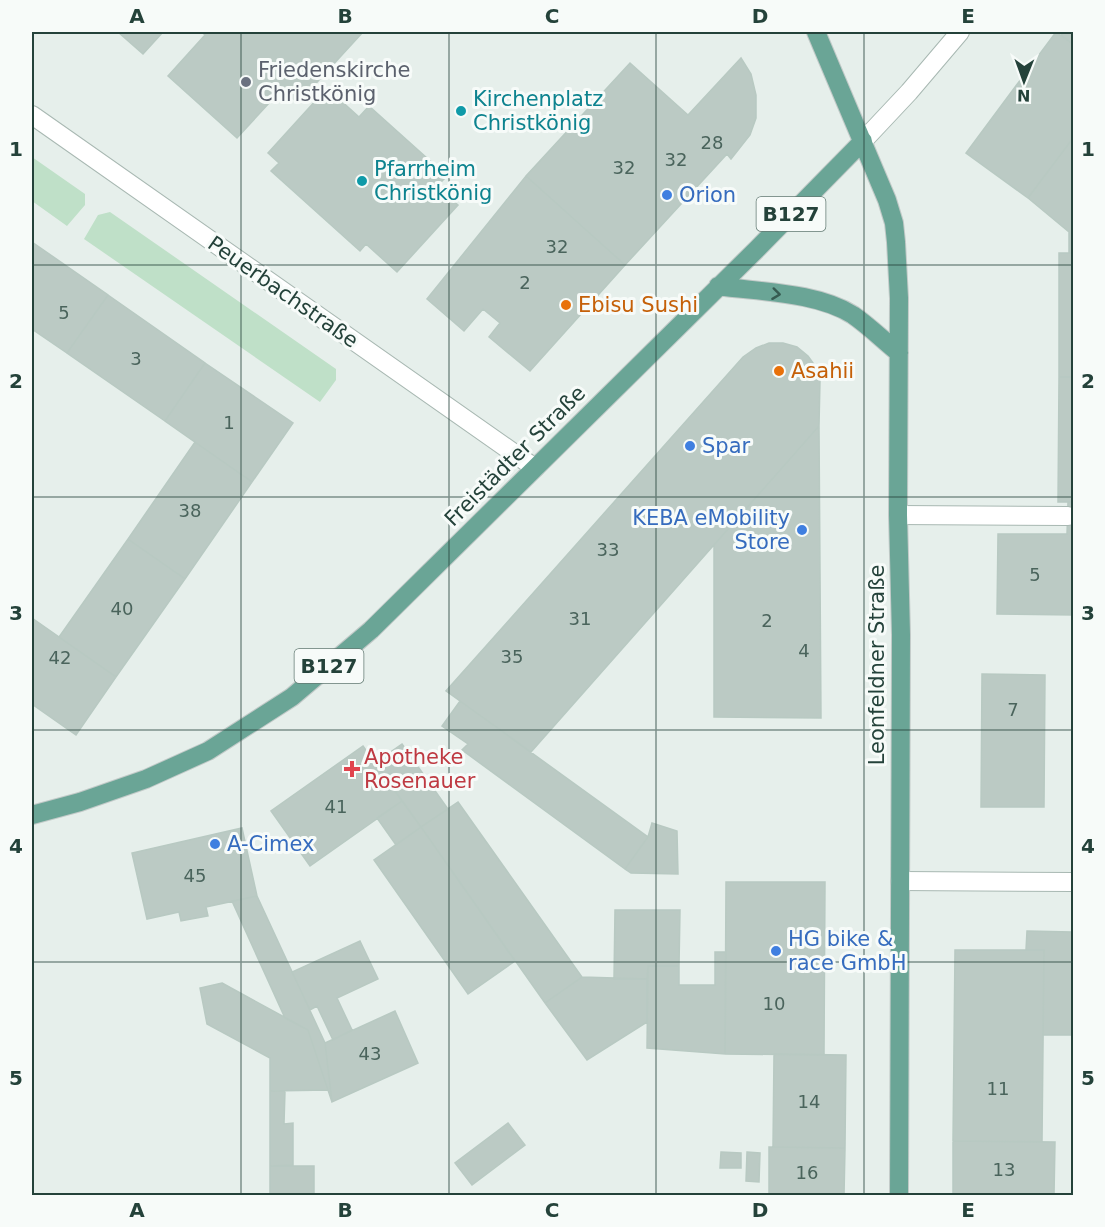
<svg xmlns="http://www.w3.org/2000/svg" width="1105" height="1227" viewBox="0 0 1105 1227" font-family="'DejaVu Sans',sans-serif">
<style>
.green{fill:#bfe0c8}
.building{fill:#bbcac4;stroke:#b8c9c2;stroke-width:1.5}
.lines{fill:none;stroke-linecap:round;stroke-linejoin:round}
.minor-casing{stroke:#a8b8b2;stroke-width:20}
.major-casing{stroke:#c2cac8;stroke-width:20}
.minor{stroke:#fff;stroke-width:18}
.major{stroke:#6aa596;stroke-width:18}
.oneway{stroke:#365b51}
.grid{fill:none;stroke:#24423a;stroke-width:1.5;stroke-opacity:0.55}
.worship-dot{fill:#6b7280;stroke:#f7fbf9;stroke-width:2}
.culture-dot{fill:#0f9aa8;stroke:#f7fbf9;stroke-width:2}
.shop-dot{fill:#3f7fe0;stroke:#f7fbf9;stroke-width:2}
.food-dot{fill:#e8710a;stroke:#f7fbf9;stroke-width:2}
.health-dot{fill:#e0444e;stroke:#f7fbf9;stroke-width:2}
.labels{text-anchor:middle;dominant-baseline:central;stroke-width:6;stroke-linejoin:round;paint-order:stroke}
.number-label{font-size:18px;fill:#4a645c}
.shield{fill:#f7fbf9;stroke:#637a73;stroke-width:1.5}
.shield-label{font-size:20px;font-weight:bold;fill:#24423a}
.worship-label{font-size:21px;fill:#5b616d;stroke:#f7fbf9;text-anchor:start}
.culture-label{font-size:21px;fill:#0d838f;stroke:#f7fbf9;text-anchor:start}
.shop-label{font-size:21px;fill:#366cbe;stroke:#f7fbf9;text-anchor:start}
.street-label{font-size:21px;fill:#24423a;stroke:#f7fbf9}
.food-label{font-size:21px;fill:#c56008;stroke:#f7fbf9;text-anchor:start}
.health-label{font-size:21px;fill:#be3a42;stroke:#f7fbf9;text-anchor:start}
.neatline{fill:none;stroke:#24423a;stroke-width:2}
.grid-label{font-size:20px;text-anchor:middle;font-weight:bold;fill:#24423a}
</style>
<rect width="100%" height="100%" fill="#e6efeb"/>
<path class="green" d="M32,157L85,194V205L67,226L32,201Z
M110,212L336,369V380L320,402L84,239L98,215Z"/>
<path class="building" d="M118,32H163L143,54Z
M202,32H363L298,103L282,89L237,138L168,76L205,35Z
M1056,32L1074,45V137L1028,198L966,153Z
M1064,32H1074V45L1061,35Z
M741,58L751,74L756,95V118L750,135L731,159L727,154L625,265L526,176L630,63L688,115Z
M327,88L359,117L369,106L447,176L437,186L458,205L397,272L366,244L360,251L271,171L279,163L268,153Z
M1073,138L1074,253H1069V232L1028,198Z
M526,176L625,265L530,371L489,337L500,323L483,309L464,331L427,299Z
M32,242L108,295L67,353L32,329Z
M1059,253H1074V377H1059Z
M108,295L205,363L165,421L67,353Z
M769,343H783L797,347L808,356L816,367L820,380L819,426L531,752L446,691L743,357L756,348Z
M205,363L293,423L252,482L165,421Z
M1059,377H1074V502H1058Z
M819,426L821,718L714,717V545Z
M195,442L252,482L185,579L128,539Z
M1068,502H1074V615L997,614L998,534H1067Z
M128,539L185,579L116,677L59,637Z
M32,618L116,677L76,735L32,704Z
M982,674L1045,675L1044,807H981Z
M460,701L648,837L625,869L462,750L468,744L442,726Z
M402,744L448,809L421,827L375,763Z
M363,746L402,801L310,866L271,811Z
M402,801L421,827L396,845L377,818Z
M458,802L582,977L545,1003L421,827Z
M652,823L677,831L678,874L631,873L625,869L648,837Z
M421,827L515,961L468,994L374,860Z
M242,828L257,896L206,907L208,916L181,921L179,912L147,919L132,853Z
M726,882H825L824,1055L725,1054Z
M257,896L325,1043L332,1102L308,1030L285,1018L232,901Z
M615,910H680L679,966H648L647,979H614Z
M1027,931L1072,932V1035H1043L1044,950H1026Z
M360,941L378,979L337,998L352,1030L333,1040L317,1006L310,1010L292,972Z
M955,950H1044L1042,1142L953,1141Z
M715,952H726L725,1054L647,1048L648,966H679V985H715Z
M582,977L647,979V1022L587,1060L545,1003Z
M222,983L308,1030L328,1090L270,1091V1058L207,1024L200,988Z
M395,1011L418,1063L332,1102L325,1043Z
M774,1054L846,1055L845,1148L773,1147Z
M270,1091H285L284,1124L293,1123V1165L270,1166Z
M508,1123L525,1145L472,1185L455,1163Z
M953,1141L1055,1142L1054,1196H953Z
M769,1147L845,1148L844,1196H769Z
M721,1152L741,1153V1168H720Z
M747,1152L760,1153L759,1182L746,1181Z
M270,1166H314V1196H270Z"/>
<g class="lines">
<g class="minor-casing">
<path id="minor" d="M32,115L535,468
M863,141L909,92L960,32
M898,515L1068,516
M900,881L1074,882"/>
</g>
<g class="major-casing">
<path id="major" d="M816,32L887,200L894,223L896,242L899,298L898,515L901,635L899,1196
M718,286C759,292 817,292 853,315C869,326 884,341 899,353
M32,815L80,802L146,779L208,751L292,697L371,630L757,249L863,141"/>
</g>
<use href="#minor" class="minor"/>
<use href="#major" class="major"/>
</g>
<defs><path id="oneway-chevron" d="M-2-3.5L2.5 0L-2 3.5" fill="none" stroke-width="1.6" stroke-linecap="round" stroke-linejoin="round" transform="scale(1.5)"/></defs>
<use class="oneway" href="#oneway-chevron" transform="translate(776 294) rotate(7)"/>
<path class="grid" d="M241,32V1196M449,32V1196M656,32V1196M864,32V1196M32,265H1074M32,497H1074M32,730H1074M32,962H1074"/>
<circle class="worship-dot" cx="246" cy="82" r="6"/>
<g class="culture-dot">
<circle cx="461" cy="111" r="6"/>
<circle cx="362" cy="181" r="6"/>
</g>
<g class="shop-dot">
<circle cx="667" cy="195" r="6"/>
<circle cx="690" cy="446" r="6"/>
<circle cx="802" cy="530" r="6"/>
<circle cx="215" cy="844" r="6"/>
<circle cx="776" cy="951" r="6"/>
</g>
<g class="food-dot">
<circle cx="566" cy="305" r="6"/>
<circle cx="779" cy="371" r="6"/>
</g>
<path class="health-dot" d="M349 760h6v6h6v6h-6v6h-6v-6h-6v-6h6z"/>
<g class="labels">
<g class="number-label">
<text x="712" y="142">28</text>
<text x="676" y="159">32</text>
<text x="624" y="167">32</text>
<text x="557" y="246">32</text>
<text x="525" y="282">2</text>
<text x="64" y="312">5</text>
<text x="136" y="358">3</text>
<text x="229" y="422">1</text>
<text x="190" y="510">38</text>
<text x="608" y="549">33</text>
<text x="1035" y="574">5</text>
<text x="122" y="608">40</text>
<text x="580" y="618">31</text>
<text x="767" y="620">2</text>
<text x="804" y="650">4</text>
<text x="512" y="656">35</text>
<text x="60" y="657">42</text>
<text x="1013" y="709">7</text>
<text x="336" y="806">41</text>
<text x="195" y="875">45</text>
<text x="774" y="1003">10</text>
<text x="370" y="1053">43</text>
<text x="998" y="1088">11</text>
<text x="809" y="1101">14</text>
<text x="1004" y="1169">13</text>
<text x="807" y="1172">16</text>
</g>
<g class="shield">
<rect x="756.5" y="197" width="69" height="34" rx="4.5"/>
<rect x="294.5" y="649" width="69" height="34" rx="4.5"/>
</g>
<g class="shield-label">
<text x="791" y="214">B127</text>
<text x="329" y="666">B127</text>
</g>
<g class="worship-label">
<text x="258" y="70">Friedenskirche<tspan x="258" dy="24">Christkönig</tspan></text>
</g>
<g class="culture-label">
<text x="473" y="99">Kirchenplatz<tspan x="473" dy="24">Christkönig</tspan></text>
<text x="374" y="169">Pfarrheim<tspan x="374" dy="24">Christkönig</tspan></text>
</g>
<g class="shop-label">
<text x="679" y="195">Orion</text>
<text x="702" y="446">Spar</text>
<text x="790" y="518" text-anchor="end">KEBA eMobility<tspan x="790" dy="24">Store</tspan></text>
<text x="227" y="844">A-Cimex</text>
<text x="788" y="939">HG bike &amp;<tspan x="788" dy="24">race GmbH</tspan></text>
</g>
<g class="street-label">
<text transform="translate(283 292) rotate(35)">Peuerbachstraße</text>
<text transform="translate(515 456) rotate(-45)">Freistädter Straße</text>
<text transform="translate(877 665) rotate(-90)">Leonfeldner Straße</text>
</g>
<g class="food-label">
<text x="578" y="305">Ebisu Sushi</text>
<text x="791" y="371">Asahii</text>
</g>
<g class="health-label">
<text x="364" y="757">Apotheke<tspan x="364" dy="24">Rosenauer</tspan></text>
</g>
</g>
<rect width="1105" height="1227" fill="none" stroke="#f7fbf9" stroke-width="66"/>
<g transform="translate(1024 81) rotate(181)" stroke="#f7fbf9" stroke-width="4.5" paint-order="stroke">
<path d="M0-4.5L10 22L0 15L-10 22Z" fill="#24423a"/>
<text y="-9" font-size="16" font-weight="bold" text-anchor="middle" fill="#24423a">N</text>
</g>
<rect x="33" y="33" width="1039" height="1161" class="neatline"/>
<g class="grid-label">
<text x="137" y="23">A</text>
<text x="345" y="23">B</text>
<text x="552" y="23">C</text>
<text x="760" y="23">D</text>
<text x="968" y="23">E</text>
<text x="16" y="156">1</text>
<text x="1088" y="156">1</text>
<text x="16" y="388">2</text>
<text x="1088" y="388">2</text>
<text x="16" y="620">3</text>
<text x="1088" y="620">3</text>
<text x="16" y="853">4</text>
<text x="1088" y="853">4</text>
<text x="16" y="1085">5</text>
<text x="1088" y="1085">5</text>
<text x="137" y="1217">A</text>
<text x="345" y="1217">B</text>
<text x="552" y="1217">C</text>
<text x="760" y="1217">D</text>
<text x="968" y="1217">E</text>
</g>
</svg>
